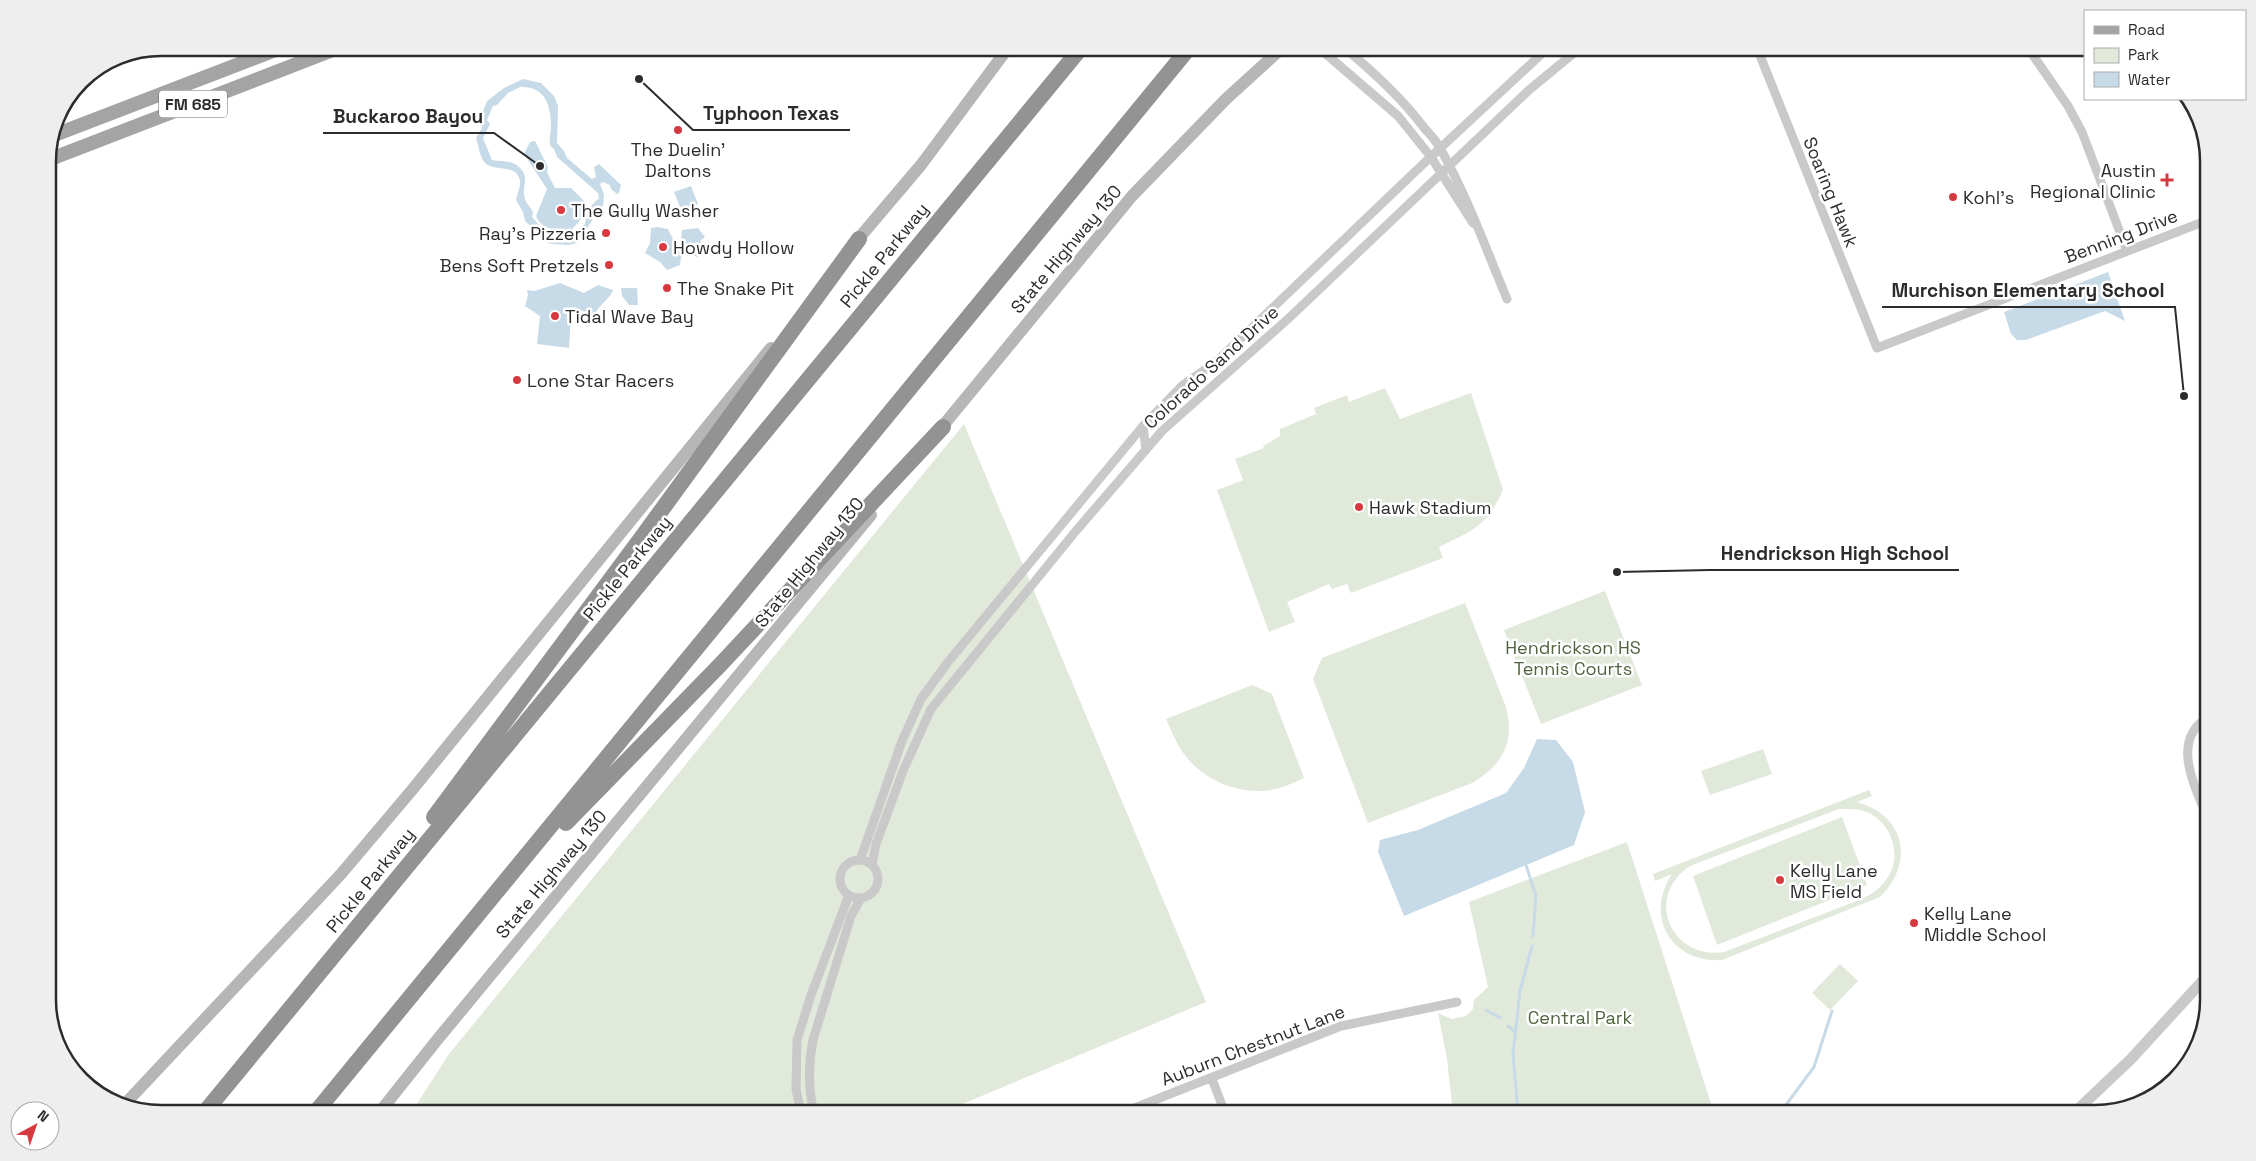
<svg xmlns="http://www.w3.org/2000/svg" width="2256" height="1161" viewBox="0 0 2256 1161" font-family="'Space Grotesk',sans-serif">
<style>
.green{fill:#e1e9da;fill-rule:evenodd}
.water{fill:#c7dae7;fill-rule:evenodd}
.lines{fill:none;stroke-linecap:round;stroke-linejoin:round}
.stream{stroke:#c7dae7;stroke-width:3}
.minor{stroke:#c9c9c9;stroke-width:9}
.tertiary{stroke:#c9c9c9;stroke-width:11}
.secondary{stroke:#b6b6b6;stroke-width:12}
.primary{stroke:#a4a4a4;stroke-width:14}
.motorway{stroke:#939393;stroke-width:16}
.poi-dot{fill:#d73941;stroke:#fff;stroke-width:2}
.labels{text-anchor:middle;dominant-baseline:central;stroke-width:5;stroke-linejoin:round;paint-order:stroke}
.shield{fill:#fff;stroke:#6b6b6b;stroke-width:1}
.shield-label{font-size:16px;font-weight:bold;fill:#2c2c2c}
.poi-label{font-size:18px;fill:#2c2c2c;stroke:#fff;text-anchor:start}
.street-label{font-size:18px;fill:#2c2c2c;stroke:#fff}
.park-label{font-size:18px;fill:#4e633d;stroke:#fff}
.rim{fill:none;stroke:#2c2c2c;stroke-width:2.5}
.leader{fill:none;stroke:#2c2c2c;stroke-width:2}
.callout-dot{fill:#2c2c2c;stroke:#fff;stroke-width:2}
.callout-label{font-size:19px;text-anchor:middle;font-weight:bold;fill:#2c2c2c;stroke:#fff;stroke-width:5;stroke-linejoin:round;paint-order:stroke}
</style>
<rect width="100%" height="100%" fill="#fff"/>
<path class="green" d="M1385,388L1400,419L1471,393L1503,490C1487,526 1474,530 1439,547L1443,558L1351,593L1347,584L1332,589L1329,584L1287,602L1295,622L1269,632L1217,490L1243,480L1235,459L1264,448L1263,446L1280,436V429L1316,414L1314,408L1347,395L1349,402Z
M964,424L1206,1002L941,1113H411L449,1054Z
M1605,591L1642,685L1541,724L1504,630Z
M1465,603L1506,707C1515,742 1503,765 1472,783L1368,823L1313,679L1322,658Z
M1252,685L1272,694L1304,778C1295,782 1285,787 1275,789C1245,796 1208,783 1188,759C1178,747 1172,733 1166,719Z
M1763,749L1772,774L1710,795L1701,771Z
M1869,790L1872,796L1857,802C1905,815 1915,863 1880,897L1722,960C1671,963 1644,917 1672,874L1655,881L1653,874ZM1839,809C1849,809 1859,808 1869,813C1893,825 1903,858 1886,880C1880,889 1871,894 1862,899L1724,952C1670,960 1644,896 1690,866Z
M1842,817L1867,885L1717,945L1693,876Z
M1627,842L1714,1113H1453L1447,1059L1438,1013L1452,1019L1466,1016L1473,1009L1474,1000L1488,987L1469,902Z
M1840,964L1858,981L1830,1010L1812,993Z"/>
<path class="water" d="M523,79L541,83L554,96L558,106L557,143L564,151L567,158L592,179L596,177L594,167L599,164L621,185L619,193L617,194L611,189L610,185L603,182L600,184L604,195L603,206L593,214L592,221L577,243L569,245L552,244L548,243L525,221L523,212L516,200C517,194 521,186 520,181C517,163 493,172 485,163C479,156 479,146 476,138L482,128L479,121L487,101L504,88ZM520,87C545,86 551,105 551,127C551,134 548,140 551,147L554,149L557,157L598,193L599,198L587,210L585,224L577,230L573,238C553,242 544,230 532,217L533,212C530,206 525,203 524,195C523,182 531,175 515,164C508,160 500,162 492,160L483,138L490,124L487,120L493,106L497,105L508,93Z
M535,141L548,167L547,172L555,188H571L587,204L579,222L569,232C556,231 541,229 536,216L547,189L524,154L530,142Z
M691,186L698,204L691,207L690,217L685,219L674,192Z
M658,227L668,229L678,249L686,245L681,239L682,230L698,228L705,237L700,241L703,245L701,252L697,257L688,253L681,257L680,265L667,270L660,262L645,253L650,243L651,228Z
M2108,272L2125,321L2105,311L2026,340H2017L2011,334L2004,312Z
M560,283L584,293L598,285L613,290C609,301 599,303 596,314L590,315C582,310 579,308 571,315L569,348L537,344L540,316L525,306L528,295L527,290L534,291Z
M621,288H637L638,305H629L622,296Z
M1537,739L1556,740L1573,762L1585,812L1574,845L1404,916L1378,852L1380,840L1418,830L1506,793L1524,768Z"/>
<g class="lines">
<path class="stream" d="M1525,862L1536,896L1533,936
M1486,1010L1500,1018
M1508,1026L1515,1032
M1518,1113L1513,1054L1520,991L1532,946
M1780,1113L1814,1067L1832,1011"/>
<path class="minor" d="M1322,48L1326,54L1398,116L1431,157L1473,223
M1345,48C1374,73 1402,98 1425,129C1431,135 1437,142 1441,150C1468,198 1486,249 1507,299
M1757,48L1877,348L2208,220
M2028,48L2068,106L2082,132L2127,251
M1143,426L1146,450
M2208,717C2169,741 2196,788 2208,819
M860,860L902,741L921,699L948,662L1143,426L1183,385L1216,362L1420,167L1548,48
M840 879a19 19 0 1 1 38 0a19 19 0 1 1-38 0Z
M872,865L876,844L903,771L931,709L1075,532L1162,431L1289,318L1529,90L1580,48
M1212,1079L1225,1113
M801,1113L796,1089L797,1040L811,995L849,895
M814,1113C808,1088 808,1065 813,1040L851,916L861,898
M1122,1113L1341,1026L1457,1002"/>
<path class="tertiary" d="M2074,1113L2131,1059L2208,975"/>
<path class="secondary" d="M854,244L921,165L1008,48
M937,433L1132,196L1226,99L1282,48
M124,1105L341,874L412,790L771,348
M379,1113L437,1040L871,515"/>
<path class="primary" d="M52,136L281,48
M48,160L338,48"/>
<path class="motorway" d="M434,817L642,537L859,239
M566,823L720,665L943,427
M204,1113L1081,48
M315,1113L1189,48"/>
</g>
<g class="poi-dot">
<circle cx="678" cy="130" r="5"/>
<path d="M2164.5 172.5h5v5h5v5h-5v5h-5v-5h-5v-5h5z"/>
<circle cx="1953" cy="197" r="5"/>
<circle cx="561" cy="210" r="5"/>
<circle cx="606" cy="233" r="5"/>
<circle cx="663" cy="247" r="5"/>
<circle cx="609" cy="265" r="5"/>
<circle cx="667" cy="288" r="5"/>
<circle cx="555" cy="316" r="5"/>
<circle cx="517" cy="380" r="5"/>
<circle cx="1359" cy="507" r="5"/>
<circle cx="1780" cy="880" r="5"/>
<circle cx="1914" cy="923" r="5"/>
</g>
<g class="labels">
<rect class="shield" x="159" y="90.5" width="68" height="27" rx="4"/>
<g class="shield-label">
<text x="193" y="104">FM 685</text>
</g>
<g class="poi-label">
<text x="678" y="149" text-anchor="middle">The Duelin’<tspan x="678" dy="21">Daltons</tspan></text>
<text x="2156" y="170" text-anchor="end">Austin<tspan x="2156" dy="21">Regional Clinic</tspan></text>
<text x="1963" y="197">Kohl's</text>
<text x="571" y="210">The Gully Washer</text>
<text x="596" y="233" text-anchor="end">Ray's Pizzeria</text>
<text x="673" y="247">Howdy Hollow</text>
<text x="599" y="265" text-anchor="end">Bens Soft Pretzels</text>
<text x="677" y="288">The Snake Pit</text>
<text x="565" y="316">Tidal Wave Bay</text>
<text x="527" y="380">Lone Star Racers</text>
<text x="1369" y="507">Hawk Stadium</text>
<text x="1790" y="870">Kelly Lane<tspan x="1790" dy="21">MS Field</tspan></text>
<text x="1924" y="913">Kelly Lane<tspan x="1924" dy="21">Middle School</tspan></text>
</g>
<g class="street-label">
<text transform="translate(1831 192) rotate(68)">Soaring Hawk</text>
<text transform="translate(2121 236) rotate(-21)">Benning Drive</text>
<text transform="translate(1066 249) rotate(-50)">State Highway 130</text>
<text transform="translate(884 255) rotate(-51)">Pickle Parkway</text>
<text transform="translate(1211 367) rotate(-42)">Colorado Sand Drive</text>
<text transform="translate(809 562) rotate(-51)">State Highway 130</text>
<text transform="translate(627 568) rotate(-51)">Pickle Parkway</text>
<text transform="translate(551 874) rotate(-50)">State Highway 130</text>
<text transform="translate(370 880) rotate(-51)">Pickle Parkway</text>
<text transform="translate(1253 1045) rotate(-21)">Auburn Chestnut Lane</text>
</g>
<g class="park-label">
<text x="1573" y="647">Hendrickson HS<tspan x="1573" dy="21">Tennis Courts</tspan></text>
<text x="1580" y="1017">Central Park</text>
</g>
</g>
<path d="M0 0H2256V1161H0ZM161 56H2095A105 105 0 0 1 2200 161V1000A105 105 0 0 1 2095 1105H161A105 105 0 0 1 56 1000V161A105 105 0 0 1 161 56Z" fill="#eee" fill-rule="evenodd"/>
<path class="rim" d="M161 56H2095A105 105 0 0 1 2200 161V1000A105 105 0 0 1 2095 1105H161A105 105 0 0 1 56 1000V161A105 105 0 0 1 161 56Z"/>
<path class="leader" d="M639 79L693 130H850M540 166L494 133H323M2184 396L2175 307H1882M1617 572L1710 570H1959"/>
<g class="callout-dot">
<circle cx="639" cy="79" r="5"/>
<circle cx="540" cy="166" r="5"/>
<circle cx="2184" cy="396" r="5"/>
<circle cx="1617" cy="572" r="5"/>
</g>
<g class="callout-label">
<text x="771" y="120">Typhoon Texas</text>
<text x="408" y="123">Buckaroo Bayou</text>
<text x="2028" y="297">Murchison Elementary School</text>
<text x="1835" y="560">Hendrickson High School</text>
</g>
<rect x="2084" y="10" width="162" height="90" fill="#ffffff" stroke="#ababab"/>
<rect x="2094" y="26" width="25" height="8" fill="#a4a4a4" stroke="#ababab"/>
<text x="2128" y="35" font-size="15" fill="#2c2c2c">Road</text>
<rect x="2094" y="48" width="25" height="15" fill="#e1e9da" stroke="#ababab"/>
<text x="2128" y="60" font-size="15" fill="#2c2c2c">Park</text>
<rect x="2094" y="72" width="25" height="15" fill="#c7dae7" stroke="#ababab"/>
<text x="2128" y="85" font-size="15" fill="#2c2c2c">Water</text>
<g transform="translate(35 1126) rotate(40)"><circle r="24" fill="#ffffff" stroke="#ababab"/>
<path d="M0-4L9 19L0 12L-9 19Z" fill="#d73941"/>
<text y="-8" font-size="14" font-weight="bold" text-anchor="middle" fill="#2c2c2c">N</text>
</g>
</svg>
